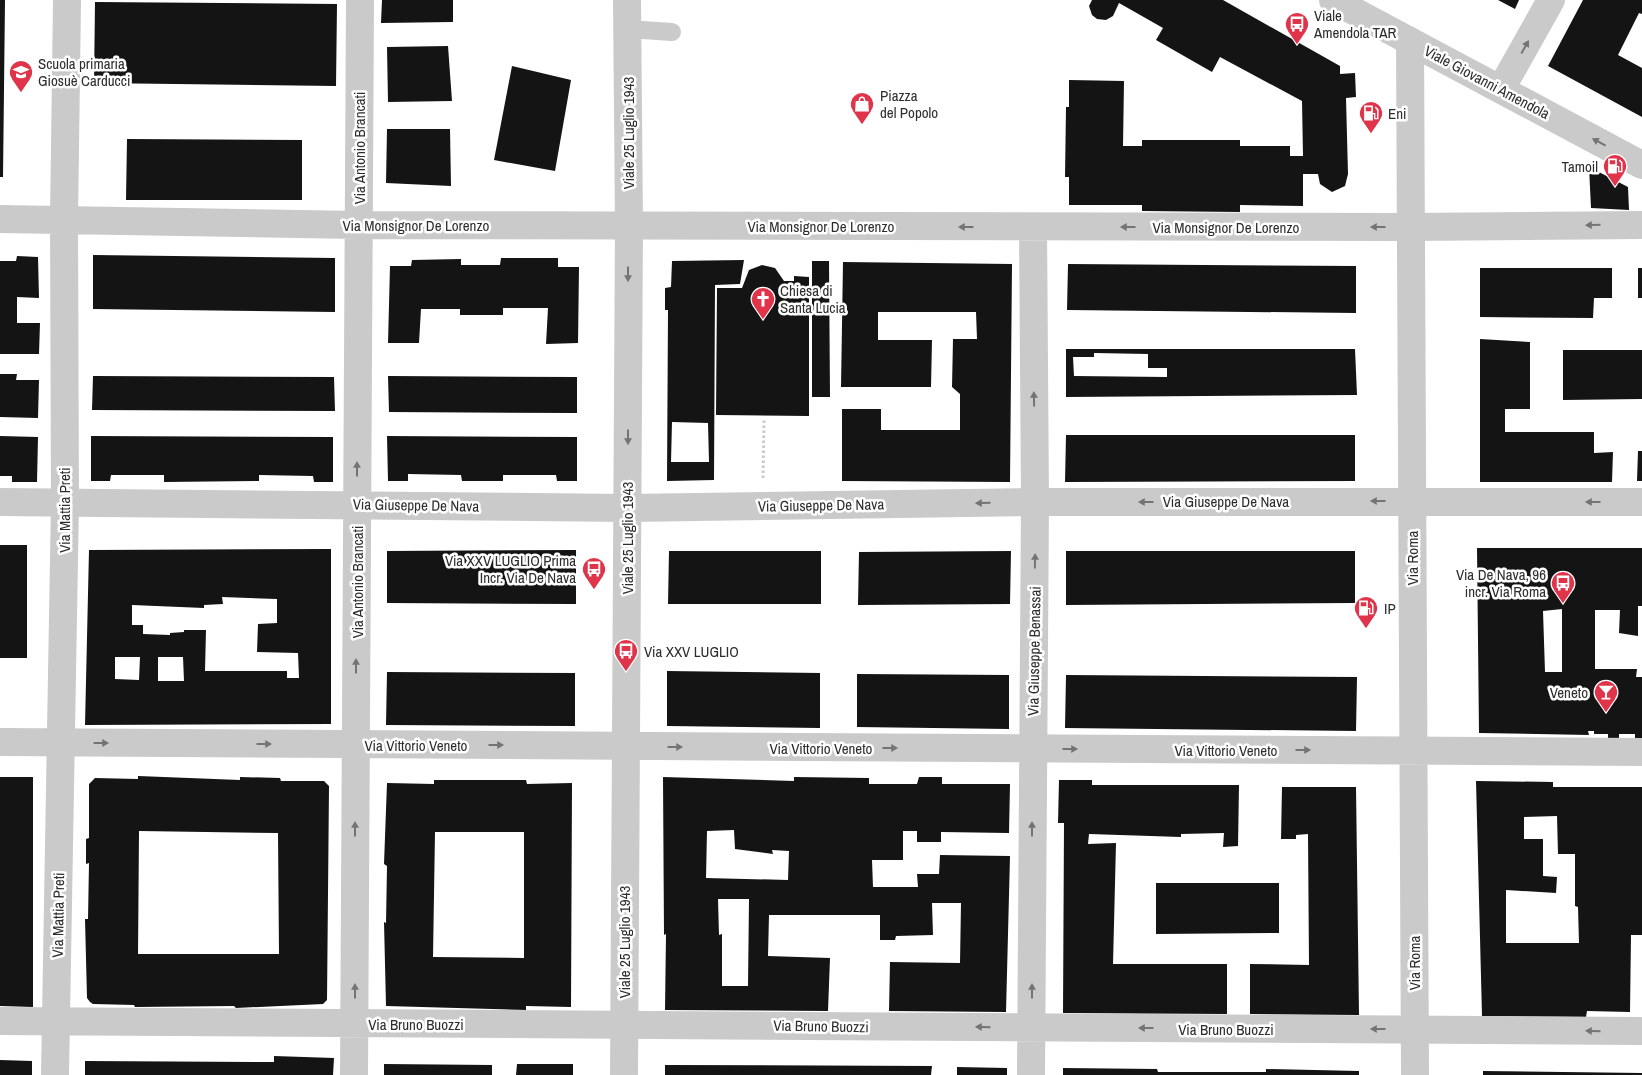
<svg xmlns="http://www.w3.org/2000/svg" width="1642" height="1075" viewBox="0 0 1642 1075" font-family="'Archivo Narrow',sans-serif">
<style>
.building{fill:#141414;fill-rule:evenodd}
.lines{fill:none;stroke-linecap:round;stroke-linejoin:round}
.path{stroke:#cacaca;stroke-width:3;stroke-dasharray:2.5 2.5;stroke-linecap:butt}
.service{stroke:#cacaca;stroke-width:18}
.pedestrian{stroke:#cacaca;stroke-width:28}
.minor{stroke:#cacaca;stroke-width:28}
.tertiary{stroke:#cacaca;stroke-width:28}
.oneway{fill:#747474}
.labels{text-anchor:middle;dominant-baseline:central;stroke-width:5;stroke-linejoin:round;paint-order:stroke}
.poi-label{font-size:15px;fill:#2d2d2d;stroke:#fff;text-anchor:start}
.street-label{font-size:15px;fill:#2d2d2d;stroke:#fff}
</style>
<rect width="100%" height="100%" fill="#fff"/>
<path class="building" d="M0,0H5L3,177H0Z
M382,0H453V22L381,23Z
M1092,0H1223L1340,66V74L1355,73L1356,97L1346,98L1348,174L1345,186L1332,192L1320,184L1318,174H1303V206L1240,205V212L1142,211V205H1069V177H1065L1066,107H1069V80L1124,81L1123,146H1142V140H1240V146H1290V156H1303L1302,101L1220,57L1212,72L1156,40L1163,28L1119,3L1113,16L1106,20L1097,19L1092,15L1089,6Z
M1498,0H1519L1515,9Z
M1583,0H1642V14L1639,13L1618,55L1642,68V117L1548,66Z
M95,2L337,4L336,86L94,83Z
M448,46L452,101L388,102L387,47Z
M512,66L571,80L555,171L494,160Z
M387,129H450L451,186L386,183Z
M127,139L302,140V200H126Z
M1589,167L1628,187L1629,210L1591,208Z
M93,255L335,258V312L93,309Z
M17,256L38,257L39,298L17,297V323H40L39,354H0V261H16Z
M501,258H558V267H579L578,343L546,344L548,308H503V315H460V309H421L419,343H388L390,266H411L412,260L461,259V265H500Z
M744,260L740,284L715,285L714,480L667,481L668,310H665V288L671,287L672,261ZM672,422L708,423L709,462H671Z
M812,261H829L830,397H812Z
M843,262L1012,264L1010,482L842,481V409H881V430H960V394L952,387L953,339H977L976,312H878V340H932L931,387H841Z
M1068,264L1356,266V313L1067,310Z
M762,265L775,268L784,281H794V276L809,277V416L716,415L717,288H742L749,270Z
M1480,268H1612V298H1594L1593,318L1480,317Z
M1638,268H1642V298H1638Z
M1480,339L1530,342V409H1505V432H1594V453L1613,452L1612,482H1480Z
M1066,349H1355L1357,395L1066,397ZM1094,353L1148,354V368H1167V377L1074,376L1073,357H1094Z
M1563,350H1642V399L1563,400Z
M0,374H17L16,380H39L38,418L0,417Z
M93,376L334,377L335,411L92,410Z
M388,376L577,377V413L389,412Z
M1066,435H1355V481L1065,482Z
M0,436L38,437L37,482H12V476H0Z
M91,436L333,437V482H314L313,476L259,475V481L164,482V475H111L110,481H91Z
M387,436L577,437V481H557L556,475H503V481H462L461,475L408,474V481H388Z
M1638,451H1642V481H1637Z
M0,545H27V658H0Z
M1477,548H1642V606H1638V636L1619,633L1620,610H1595V669H1637L1636,677H1642V738H1635V734H1619V740H1608V734H1594V731H1588L1589,735L1479,733ZM1562,609V672H1545L1543,611Z
M331,549V724L85,725L89,550ZM222,597L277,599V623L258,624L257,652L298,653L299,678H287V671H205L206,630H184V632L170,633V635L143,634V625H132V605L204,608V605L223,604ZM115,657H140L139,680L115,679ZM158,657H183L184,681H158Z
M576,550V604L387,603V551Z
M669,551H821V604H668Z
M1011,551L1010,604L858,605L859,552Z
M1066,551H1355V603L1066,605Z
M667,671L820,673V728L667,726Z
M387,672L575,673V726L386,725Z
M857,674L1009,675V729L857,727Z
M1066,675L1357,677L1356,731L1065,728Z
M138,776L240,780V777L280,778L281,781H324L329,786L327,1000L323,1004L236,1008L234,1006L135,1007L134,1005L93,1004L90,1002L87,998L85,919H88L89,863L86,864V839L89,838V784L95,778L138,779ZM139,831L278,833L279,954H138Z
M0,777H33V1007L0,1006Z
M663,777L794,781V777L869,778V784H917L919,777H942V784H1010L1009,833L941,832V842H917V831H903V860H872L873,887H918L917,874H939L940,855L1010,856L1006,1012L889,1011L890,962L960,963L961,903H932L933,935L896,936L895,940H880V915H769L768,956L830,958L828,1011L665,1010L666,934L664,935ZM734,830L735,849L773,854L772,850L789,851L788,880L706,878L707,831ZM718,899H749L748,986H722V934L719,935Z
M434,780H526L527,784L572,783L571,1007L526,1006V1010L386,1006L384,922L386,923L387,866L384,864L387,783L434,784ZM435,832H524V958L433,957Z
M1059,780H1092V785H1239L1238,846L1223,847L1224,833L1181,834V837L1089,834L1088,844L1116,843L1113,964H1227V1014L1063,1013L1064,823H1058Z
M1476,781L1553,782V787H1642V935H1631L1630,1012L1587,1011L1586,1017L1482,1016ZM1557,816L1558,854H1575V906L1578,907L1579,943H1506V890L1556,893L1557,877L1543,876V839H1524V817Z
M1282,787H1356L1359,1015L1250,1014V964L1309,965L1308,834L1296,835V839H1281Z
M1156,883H1279V933L1156,934Z
M274,1056L334,1058L333,1075H85V1061L274,1062Z
M0,1060L32,1061V1075H0Z
M384,1064L492,1065V1075H384Z
M517,1064H573V1075H516Z
M665,1065L932,1066L931,1075H665Z
M957,1067L1007,1068V1075H957Z
M1063,1068L1157,1069L1158,1072H1266V1069L1359,1071V1075H1063Z
M1483,1071L1642,1073V1075H1483Z"/>
<g class="lines">
<path class="path" d="M763,478L764,420"/>
<path class="service" d="M627,29L672,32"/>
<path class="pedestrian" d="M64,220L67,0"/>
<path class="minor" d="M1501,89L1551,0
M0,219L358,225L1410,227L1642,225
M0,1021L1642,1031
M55,1075L65,502L64,220
M354,1075L360,0
M1031,1075L1035,502L1033,227"/>
<path class="tertiary" d="M1333,0L1642,165
M1410,41L1415,1075
M0,502L628,508L1035,502H1642
M0,742L1642,752
M624,1075L629,225L627,0"/>
</g>
<defs><path id="oneway-solid" d="M-6-.8H1V-3.2L6.5 0L1 3.2V.8H-6Z" transform="scale(1.25)"/></defs>
<g class="oneway">
<use href="#oneway-solid" transform="translate(1525 47) rotate(-61)"/>
<use href="#oneway-solid" transform="translate(1599 142) rotate(-152)"/>
<use href="#oneway-solid" transform="translate(1593 225) rotate(179)"/>
<use href="#oneway-solid" transform="translate(966 227) rotate(-180)"/>
<use href="#oneway-solid" transform="translate(1128 227) rotate(-180)"/>
<use href="#oneway-solid" transform="translate(1378 227) rotate(-180)"/>
<use href="#oneway-solid" transform="translate(628 274) rotate(90)"/>
<use href="#oneway-solid" transform="translate(1034 399) rotate(-91)"/>
<use href="#oneway-solid" transform="translate(628 437) rotate(90)"/>
<use href="#oneway-solid" transform="translate(357 469) rotate(-90)"/>
<use href="#oneway-solid" transform="translate(1378 501) rotate(180)"/>
<use href="#oneway-solid" transform="translate(1146 502) rotate(180)"/>
<use href="#oneway-solid" transform="translate(1593 502) rotate(-180)"/>
<use href="#oneway-solid" transform="translate(983 503) rotate(179)"/>
<use href="#oneway-solid" transform="translate(1035 561) rotate(-89)"/>
<use href="#oneway-solid" transform="translate(356 666) rotate(-90)"/>
<use href="#oneway-solid" transform="translate(101 743)"/>
<use href="#oneway-solid" transform="translate(264 744)"/>
<use href="#oneway-solid" transform="translate(496 745)"/>
<use href="#oneway-solid" transform="translate(675 747)"/>
<use href="#oneway-solid" transform="translate(890 748)"/>
<use href="#oneway-solid" transform="translate(1070 749)"/>
<use href="#oneway-solid" transform="translate(1303 750)"/>
<use href="#oneway-solid" transform="translate(355 829) rotate(-90)"/>
<use href="#oneway-solid" transform="translate(1032 829) rotate(-90)"/>
<use href="#oneway-solid" transform="translate(355 991) rotate(-90)"/>
<use href="#oneway-solid" transform="translate(1032 991) rotate(-90)"/>
<use href="#oneway-solid" transform="translate(983 1027) rotate(-179)"/>
<use href="#oneway-solid" transform="translate(1146 1028) rotate(-180)"/>
<use href="#oneway-solid" transform="translate(1378 1029) rotate(-180)"/>
<use href="#oneway-solid" transform="translate(1593 1031) rotate(-179)"/>
</g>
<defs>
<g id="bus-pin" transform="scale(1.25)"><path d="M0 17L-7.5 6A9.5 9.5 0 1 1 7.5 6Z" fill="#e0344a" stroke="#fff"/><path d="M-5-6H5V4H4V6H2V4H-2V6H-4V4H-5ZM-3.5-4V0h7V-4ZM-3.5 1.2v1.5H-2V1.2ZM2 1.2v1.5H3.5V1.2Z" fill="#fff"/></g>
<g id="school-pin" transform="scale(1.25)"><path d="M0 17L-7.5 6A9.5 9.5 0 1 1 7.5 6Z" fill="#e0344a" stroke="#fff"/><path d="M0-5L7-2L0 1L-7-2ZM-4 1L0 2.5L4 1V4Q0 6-4 4Z" fill="#fff"/></g>
<g id="shop-pin" transform="scale(1.25)"><path d="M0 17L-7.5 6A9.5 9.5 0 1 1 7.5 6Z" fill="#e0344a" stroke="#fff"/><path d="M-5-2.5h2.3a2.7 3.5 0 0 1 5.4 0H5L5.5 6h-11ZM-1.5-2.5h3a1.5 2.3 0 0 0-3 0Z" fill="#fff"/></g>
<g id="fuel-pin" transform="scale(1.25)"><path d="M0 17L-7.5 6A9.5 9.5 0 1 1 7.5 6Z" fill="#e0344a" stroke="#fff"/><path d="M-5.5-6h7V0h2V4h1.3V-2.5L3-4.5l.8-.8L6-3V5H2.5V1h-1V6h-7ZM-4.2-4.7v3.2H.2V-4.7Z" fill="#fff"/></g>
<g id="church-pin" transform="scale(1.25)"><path d="M0 17L-7.5 6A9.5 9.5 0 1 1 7.5 6Z" fill="#e0344a" stroke="#fff"/><path d="M-1.2-6h2.4v3.5h3.3v2.4h-3.3V6h-2.4V-.1h-3.3v-2.4h3.3Z" fill="#fff"/></g>
<g id="bar-pin" transform="scale(1.25)"><path d="M0 17L-7.5 6A9.5 9.5 0 1 1 7.5 6Z" fill="#e0344a" stroke="#fff"/><path d="M-6-5H6L.8 .8V4.5H3.5V6h-7V4.5H-.8V.8Z" fill="#fff"/></g>
</defs>
<g fill-rule="evenodd">
<use href="#bus-pin" x="1297" y="24"/>
<use href="#school-pin" x="21" y="72"/>
<use href="#shop-pin" x="862" y="104"/>
<use href="#fuel-pin" x="1371" y="113"/>
<use href="#fuel-pin" x="1615" y="166"/>
<use href="#church-pin" x="763" y="299"/>
<use href="#bus-pin" x="594" y="569"/>
<use href="#bus-pin" x="1563" y="583"/>
<use href="#fuel-pin" x="1366" y="608"/>
<use href="#bus-pin" x="626" y="651"/>
<use href="#bar-pin" x="1606" y="692"/>
</g>
<g class="labels">
<g class="poi-label">
<text x="1314" y="15">Viale<tspan x="1314" dy="17">Amendola TAR</tspan></text>
<text x="38" y="63">Scuola primaria<tspan x="38" dy="17">Giosuè Carducci</tspan></text>
<text x="880" y="95">Piazza<tspan x="880" dy="17">del Popolo</tspan></text>
<text x="1388" y="113">Eni</text>
<text x="1598" y="166" text-anchor="end">Tamoil</text>
<text x="780" y="290">Chiesa di<tspan x="780" dy="17">Santa Lucia</tspan></text>
<text x="576" y="560" text-anchor="end">Via XXV LUGLIO Prima<tspan x="576" dy="17">Incr. Via De Nava</tspan></text>
<text x="1546" y="574" text-anchor="end">Via De Nava, 96<tspan x="1546" dy="17">incr. Via Roma</tspan></text>
<text x="1384" y="608">IP</text>
<text x="644" y="651">Via XXV LUGLIO</text>
<text x="1588" y="692" text-anchor="end">Veneto</text>
</g>
<g class="street-label">
<text transform="translate(1487 82) rotate(28)">Viale Giovanni Amendola</text>
<text transform="translate(628 133) rotate(-90)">Viale 25 Luglio 1943</text>
<text transform="translate(359 148) rotate(-90)">Via Antonio Brancati</text>
<text x="416" y="225">Via Monsignor De Lorenzo</text>
<text x="821" y="226">Via Monsignor De Lorenzo</text>
<text x="1226" y="227">Via Monsignor De Lorenzo</text>
<text x="1226" y="501">Via Giuseppe De Nava</text>
<text transform="translate(416 505) rotate(1)">Via Giuseppe De Nava</text>
<text transform="translate(821 505) rotate(-1)">Via Giuseppe De Nava</text>
<text transform="translate(64 510) rotate(-90)">Via Mattia Preti</text>
<text transform="translate(627 538) rotate(-90)">Viale 25 Luglio 1943</text>
<text transform="translate(1412 558) rotate(-90)">Via Roma</text>
<text transform="translate(357 582) rotate(-90)">Via Antonio Brancati</text>
<text transform="translate(1034 651) rotate(-89)">Via Giuseppe Benassai</text>
<text x="416" y="745">Via Vittorio Veneto</text>
<text x="821" y="748">Via Vittorio Veneto</text>
<text x="1226" y="750">Via Vittorio Veneto</text>
<text transform="translate(58 915) rotate(-89)">Via Mattia Preti</text>
<text transform="translate(624 942) rotate(-90)">Viale 25 Luglio 1943</text>
<text transform="translate(1414 963) rotate(-90)">Via Roma</text>
<text x="416" y="1024">Via Bruno Buozzi</text>
<text transform="translate(821 1026) rotate(1)">Via Bruno Buozzi</text>
<text x="1226" y="1029">Via Bruno Buozzi</text>
</g>
</g>
</svg>
